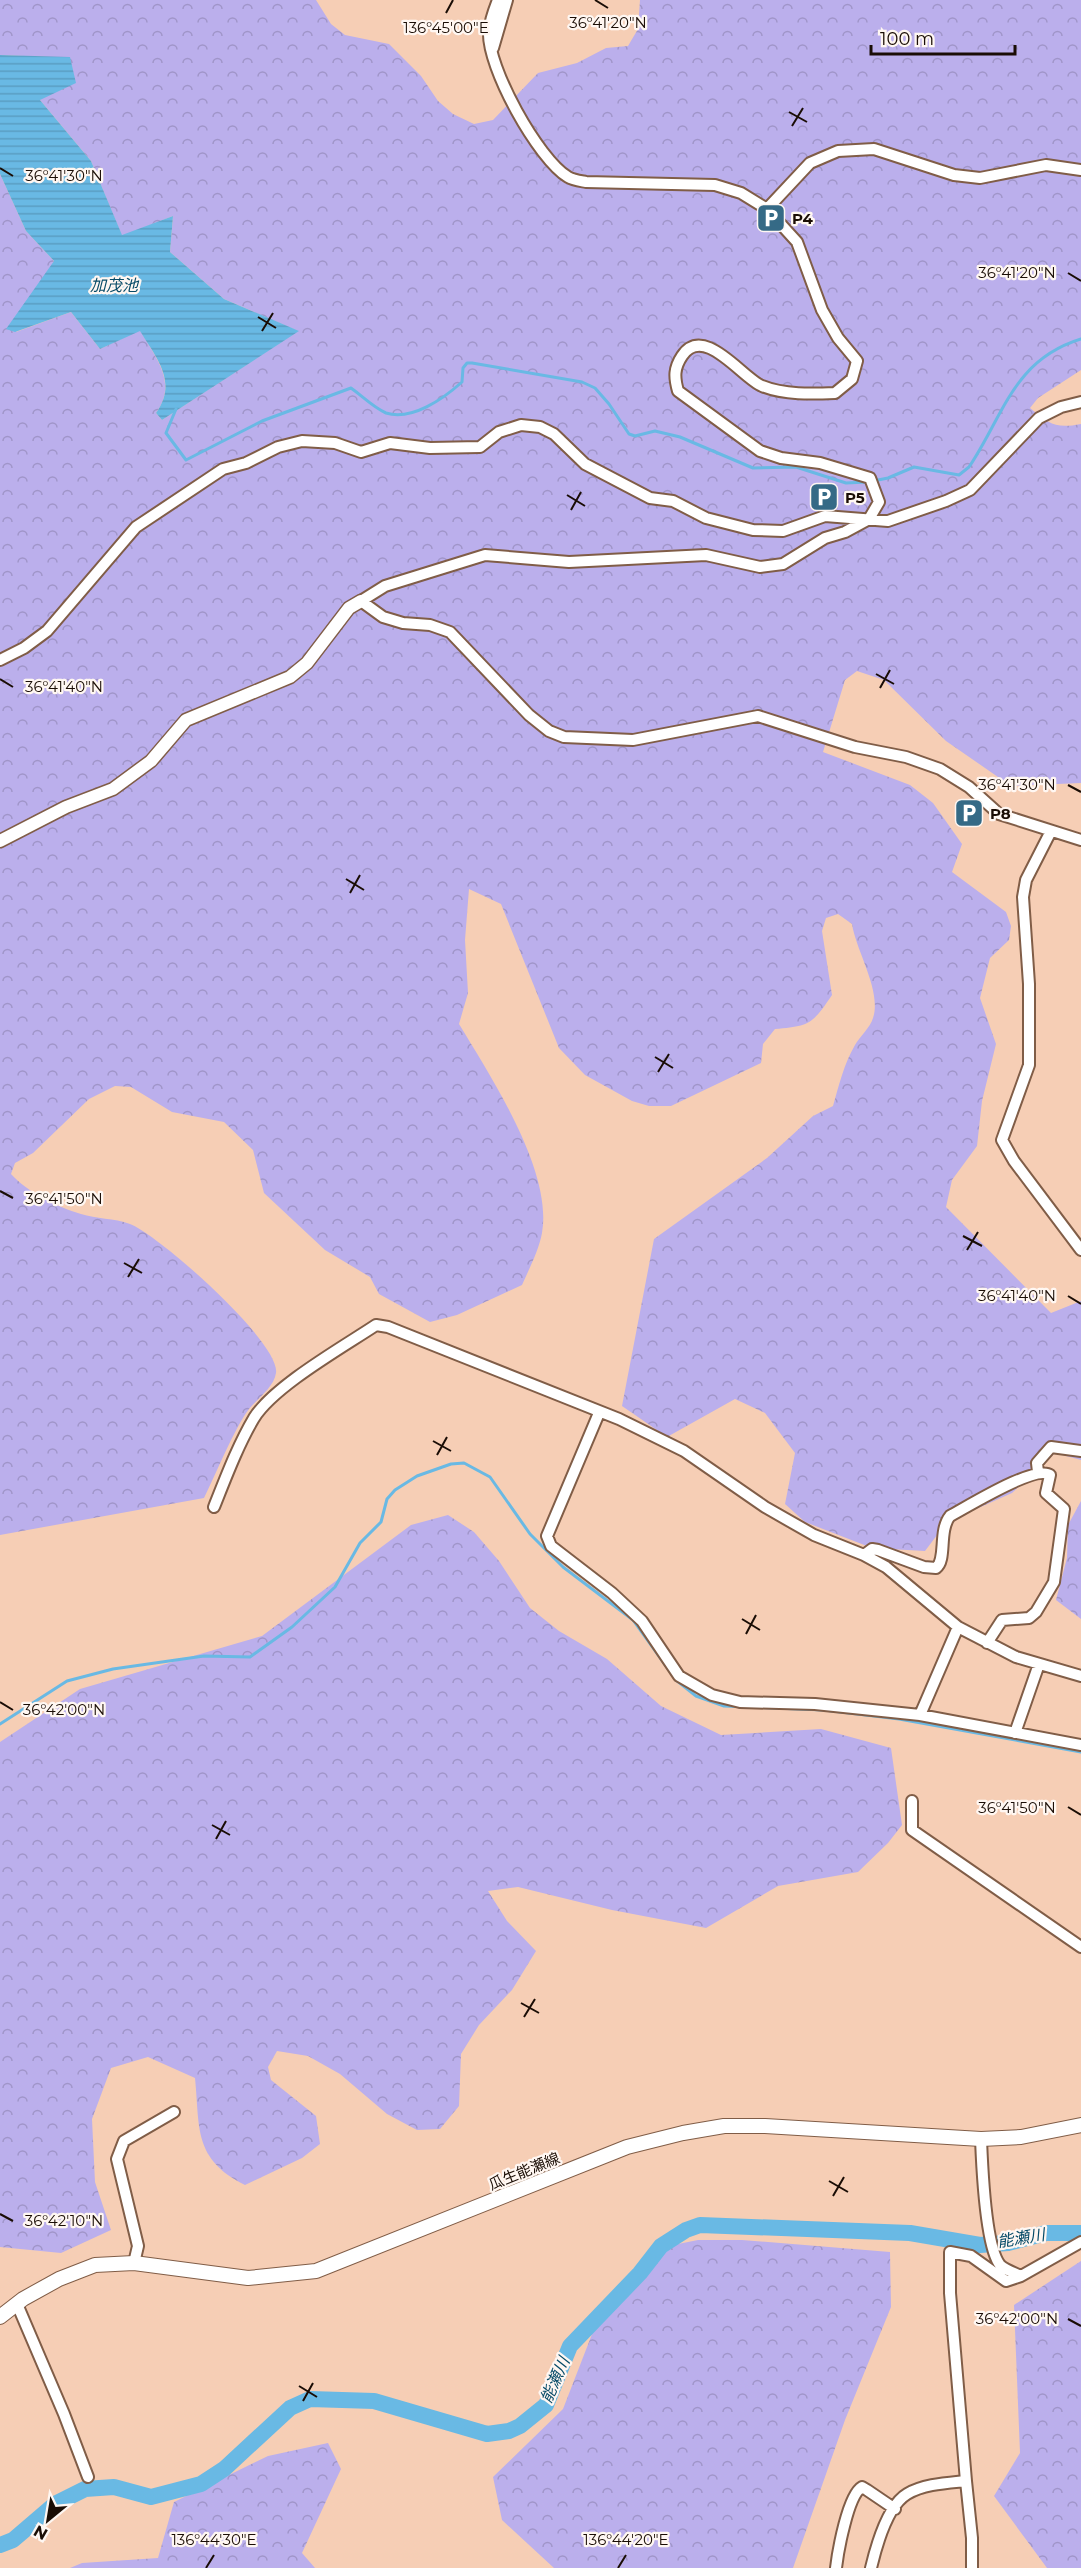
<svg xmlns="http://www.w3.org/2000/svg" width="1081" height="2568" viewBox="0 0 1081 2568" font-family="Montserrat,'Noto Sans JP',sans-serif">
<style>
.forest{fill:url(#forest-crowns)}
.water{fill:url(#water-rules)}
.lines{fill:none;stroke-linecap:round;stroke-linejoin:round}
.stream{stroke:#69b9e4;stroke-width:3}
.river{stroke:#69b9e4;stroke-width:16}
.minor-casing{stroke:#805d47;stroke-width:14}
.tertiary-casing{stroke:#805d47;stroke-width:15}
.secondary-casing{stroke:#805d47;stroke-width:16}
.minor{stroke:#fff;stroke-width:10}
.tertiary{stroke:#fff;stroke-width:12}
.secondary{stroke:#fff;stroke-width:14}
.ticks{fill:none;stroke:#1a0d05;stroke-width:2}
.labels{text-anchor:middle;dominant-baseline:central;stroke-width:4.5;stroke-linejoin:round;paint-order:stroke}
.poi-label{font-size:15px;font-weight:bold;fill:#1a0d05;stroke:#fff7f2;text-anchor:start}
.street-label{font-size:15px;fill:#1a0d05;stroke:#fff7f2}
.water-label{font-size:16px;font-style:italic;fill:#074b68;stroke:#fff7f2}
.ticks-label{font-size:15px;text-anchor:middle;fill:#1a0d05;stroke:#fff7f2;stroke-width:4.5;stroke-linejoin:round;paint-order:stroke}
</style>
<defs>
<pattern id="forest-crowns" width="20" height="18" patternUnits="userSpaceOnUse" patternTransform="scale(1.5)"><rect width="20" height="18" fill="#bbafec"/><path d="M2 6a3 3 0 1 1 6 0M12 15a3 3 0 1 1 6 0" fill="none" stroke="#a095c9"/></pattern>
<pattern id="water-rules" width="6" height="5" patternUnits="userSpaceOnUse" patternTransform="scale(1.5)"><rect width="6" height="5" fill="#69b9e4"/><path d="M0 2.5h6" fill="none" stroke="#5a9ec2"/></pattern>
</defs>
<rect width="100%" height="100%" fill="#f6ceb5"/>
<path class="forest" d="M0,0H316L331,24L345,35L389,44L421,76L438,101L453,114L474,124L493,120L538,73L577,63L606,48L628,46L638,29L640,0H1081V370L1038,398L1030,408C1050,424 1055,429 1081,424V783L1011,786L946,741L884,680L857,671L845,680L823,752L910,785L933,803L962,844L952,872L1006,912L1011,926L1009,940L990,958L980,998L996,1044L982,1101L977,1146L952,1180L946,1207L1051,1313L1081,1301V1460L1055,1453L1012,1493L947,1522L925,1551L872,1548L805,1522L785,1504L795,1453L765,1413L735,1399L667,1437L622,1406L654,1239L767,1158L813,1116L833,1106C839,1085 844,1064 855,1045C860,1036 870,1028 873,1018C882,991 856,951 852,924L838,914L826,918L822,931L832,995C812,1025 809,1026 775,1029L763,1044L761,1063L671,1106H649L632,1101L585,1075L559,1048L501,904L469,889L465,940L468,993L459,1024C491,1077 553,1171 542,1233C539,1250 529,1269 522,1285L457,1315L430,1322L379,1294L370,1277L325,1250L264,1193L253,1150L224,1122L172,1112L131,1087L115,1086L89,1099L33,1153L15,1163L11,1174C27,1192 57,1207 81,1214C96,1219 114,1218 130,1224C159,1235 281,1343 276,1373C274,1387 258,1398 249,1409C234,1429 216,1474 204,1498L0,1535V174L26,231L54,261L16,332L71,312L100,349L140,330C156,359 178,382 156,413L162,420L298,331L224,299L170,252L173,216L122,236L91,161L40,100L70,58L0,55Z
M1081,1501V1619L1056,1600L1067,1558L1068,1525Z
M448,1515L474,1532L499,1561L530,1608L559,1631L607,1659L661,1706L721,1735L821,1729L891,1748L902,1825L888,1843L858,1872L778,1886L706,1928L612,1910L518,1887L488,1891L507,1921L536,1951L512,1990L479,2025L461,2054L459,2106L440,2129L417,2130L387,2114L340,2074L308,2056L277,2051L268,2067L271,2080L316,2116L320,2144L302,2158L245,2185C193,2159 200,2128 195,2078L148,2057L111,2068L92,2119L95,2182L111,2230L61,2253L0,2247V1742L80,1689L262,1636L411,1525Z
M698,2240H742L890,2252L891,2307L845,2420L793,2568H554L502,2520L493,2477L563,2409L601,2311L668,2246Z
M1081,2261V2568H1047L994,2496L1020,2453L1014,2305Z
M328,2443L341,2469L302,2553L315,2568H70L82,2563L158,2558L174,2502L268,2456Z"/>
<path class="water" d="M0,55L70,57L76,83L40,100L91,161L122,235L173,216L170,252L224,299L299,331L162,420L156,413C178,382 157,359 140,331L100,349L71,312L15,332L6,329L54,261L26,231L0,174Z"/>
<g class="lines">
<path class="stream" d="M176,409L166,433L186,460L262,421L351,388C361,395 374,408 386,413C412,421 443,399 462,382L463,368L467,363H472L582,382L595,388L609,404L629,434L635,436L655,431L680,437L753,468L796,467L846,483L867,482
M873,481L888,478L914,467L959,475L969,467C1004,415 1013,360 1081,339
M0,1724L67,1681L113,1669L204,1656L250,1657L292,1627L335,1587L360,1543L381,1522L387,1499L395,1490L417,1476L451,1464L464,1463L490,1477L530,1534L563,1567L633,1620L676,1680L696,1696L724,1706L824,1710L899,1719L1081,1752"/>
<path class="river" d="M0,2545L13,2540L55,2504L85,2489L114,2487L151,2497L201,2484L224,2469L290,2408L310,2399L374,2401L487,2434L509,2431L520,2426L546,2405L570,2346L640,2273L661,2246L686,2230L700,2225L910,2233L980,2245L1008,2243L1046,2233H1081"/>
<g class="minor-casing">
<path id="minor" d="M498,0C494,10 490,21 489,32C487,67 538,159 568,177C573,180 581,181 586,182L715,185L741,193L767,209L797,242L822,310L838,338L857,361L852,379L835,393C812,394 784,395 762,386C743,379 704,323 682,356C674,368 674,377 678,391L760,451L781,458L820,463L870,478L879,502L869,519L845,532L825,538L783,564L760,567L706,555L569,562L485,555L385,586L361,601L383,617L403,623L430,625L450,632L529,715L549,731L564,737L633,740L758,716L855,747L906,757L940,769L969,787L999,814L1081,840
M493,48L507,0
M767,209L810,163L838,151L874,149L954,175L980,178L1046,165L1081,170
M0,660L24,648L47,631L136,527L223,469L246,463L278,447L302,441L335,443L361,452L390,443L430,448L480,447L499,432L521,425L540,427L554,434L585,464L650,498L673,501L706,518L753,530L783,531L825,516L888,521L946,501L970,490L1039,418L1061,407L1081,402
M1051,831L1026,880L1023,897L1029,984V1065L1002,1140L1014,1161L1081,1250
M599,1413L547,1536L551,1546L612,1593L642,1621L679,1676L712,1695L740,1702L815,1704L920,1715L1081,1745
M1038,1472L1037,1463L1051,1447L1081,1451
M214,1507C226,1477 238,1445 254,1418C274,1386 343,1347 376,1325L388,1327L619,1419L684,1451L765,1507L814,1535L864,1555L886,1567L958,1627L1016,1657L1081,1676
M864,1555L872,1549L878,1550L924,1567L936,1568C947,1560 938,1531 950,1516C967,1507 1036,1464 1050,1475L1046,1493L1064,1509L1054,1582L1036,1612L1029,1618L1002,1620L987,1643
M920,1715L958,1627
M1015,1733L1039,1664
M912,1801V1830L1081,1947
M981,2139C982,2164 985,2246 1000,2265C1005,2270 1015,2273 1021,2276
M134,2263L138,2246L117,2159L124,2141L174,2112
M17,2304L64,2414L88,2477
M966,2481L972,2538V2568
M836,2568C838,2551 848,2495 862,2487L867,2490L895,2509
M871,2568C876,2547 887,2506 907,2494C924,2484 947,2483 966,2481L950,2293V2252L971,2256L1006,2281L1021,2276L1081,2242"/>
</g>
<g class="tertiary-casing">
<path id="tertiary" d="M0,841L66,807L113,789L151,761L186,720L290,677L307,663L349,608L361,601"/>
</g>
<g class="secondary-casing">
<path id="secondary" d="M0,2317L23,2299L59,2279L95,2265L134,2263L248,2278L316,2271L627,2147L683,2133L724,2126H765L981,2139L1021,2137L1081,2125"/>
</g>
<use href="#minor" class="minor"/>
<use href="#tertiary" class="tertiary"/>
<use href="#secondary" class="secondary"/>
</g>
<path class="ticks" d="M595,0L608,8M446,13L453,0M789,112L807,122M792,126L803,108M0,168L13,176M1068,273L1081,281M258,317L276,328M262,331L273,313M567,495L585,506M571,510L581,492M876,674L894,684M0,679L13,687M880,688L890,670M1068,785L1081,792M346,879L364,890M350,893L360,875M655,1057L673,1068M658,1072L669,1054M0,1191L13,1198M963,1236L982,1246M967,1250L978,1232M124,1263L142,1273M128,1277L139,1259M1068,1296L1081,1304M433,1441L451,1451M437,1455L447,1437M742,1619L760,1630M746,1634L756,1615M0,1702L13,1710M1068,1807L1081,1815M212,1825L230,1835M216,1839L226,1821M521,2003L539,2013M524,2017L535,1999M829,2181L848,2192M833,2196L844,2177M0,2214L13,2221M1068,2319L1081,2326M299,2386L317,2397M303,2401L313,2383M206,2568L214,2555M618,2568L626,2555"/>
<defs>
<g id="parking-square" transform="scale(1.5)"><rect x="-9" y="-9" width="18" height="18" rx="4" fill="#356a86" stroke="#fff7f2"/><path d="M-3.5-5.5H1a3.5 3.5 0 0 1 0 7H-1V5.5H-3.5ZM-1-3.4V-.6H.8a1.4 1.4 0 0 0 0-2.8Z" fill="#fff"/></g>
</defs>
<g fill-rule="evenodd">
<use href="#parking-square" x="771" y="218"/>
<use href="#parking-square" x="824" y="497"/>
<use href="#parking-square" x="969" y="813"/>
</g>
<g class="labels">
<g class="poi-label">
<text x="792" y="218">P4</text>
<text x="845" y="497">P5</text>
<text x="990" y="813">P8</text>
</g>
<g class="street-label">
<text transform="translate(524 2171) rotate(-22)">瓜生能瀬線</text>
</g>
<g class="water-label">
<text x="114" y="285">加茂池</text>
<text transform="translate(1021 2238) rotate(-9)">能瀬川</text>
<text transform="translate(555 2380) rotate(-66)">能瀬川</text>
</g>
</g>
<g class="ticks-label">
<text x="608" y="28">36°41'20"N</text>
<text x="446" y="33">136°45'00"E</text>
<text x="64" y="181">36°41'30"N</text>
<text x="1017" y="278">36°41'20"N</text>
<text x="64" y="692">36°41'40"N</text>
<text x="1017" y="790">36°41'30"N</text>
<text x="64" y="1204">36°41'50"N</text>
<text x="1017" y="1301">36°41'40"N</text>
<text x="64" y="1715">36°42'00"N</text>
<text x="1017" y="1813">36°41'50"N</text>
<text x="64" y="2226">36°42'10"N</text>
<text x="1017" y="2324">36°42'00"N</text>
<text x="214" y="2545">136°44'30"E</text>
<text x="626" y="2545">136°44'20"E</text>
</g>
<g transform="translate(48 2520) rotate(210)" stroke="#fff7f2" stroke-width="4.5" paint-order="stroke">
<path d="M0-4.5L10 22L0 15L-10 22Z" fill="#1a0d05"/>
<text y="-9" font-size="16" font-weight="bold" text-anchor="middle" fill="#1a0d05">N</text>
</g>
<path d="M871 45v9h144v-9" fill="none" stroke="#1a0d05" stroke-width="3"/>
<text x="880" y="45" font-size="18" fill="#1a0d05" stroke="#fff7f2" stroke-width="4.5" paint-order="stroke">100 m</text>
</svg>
